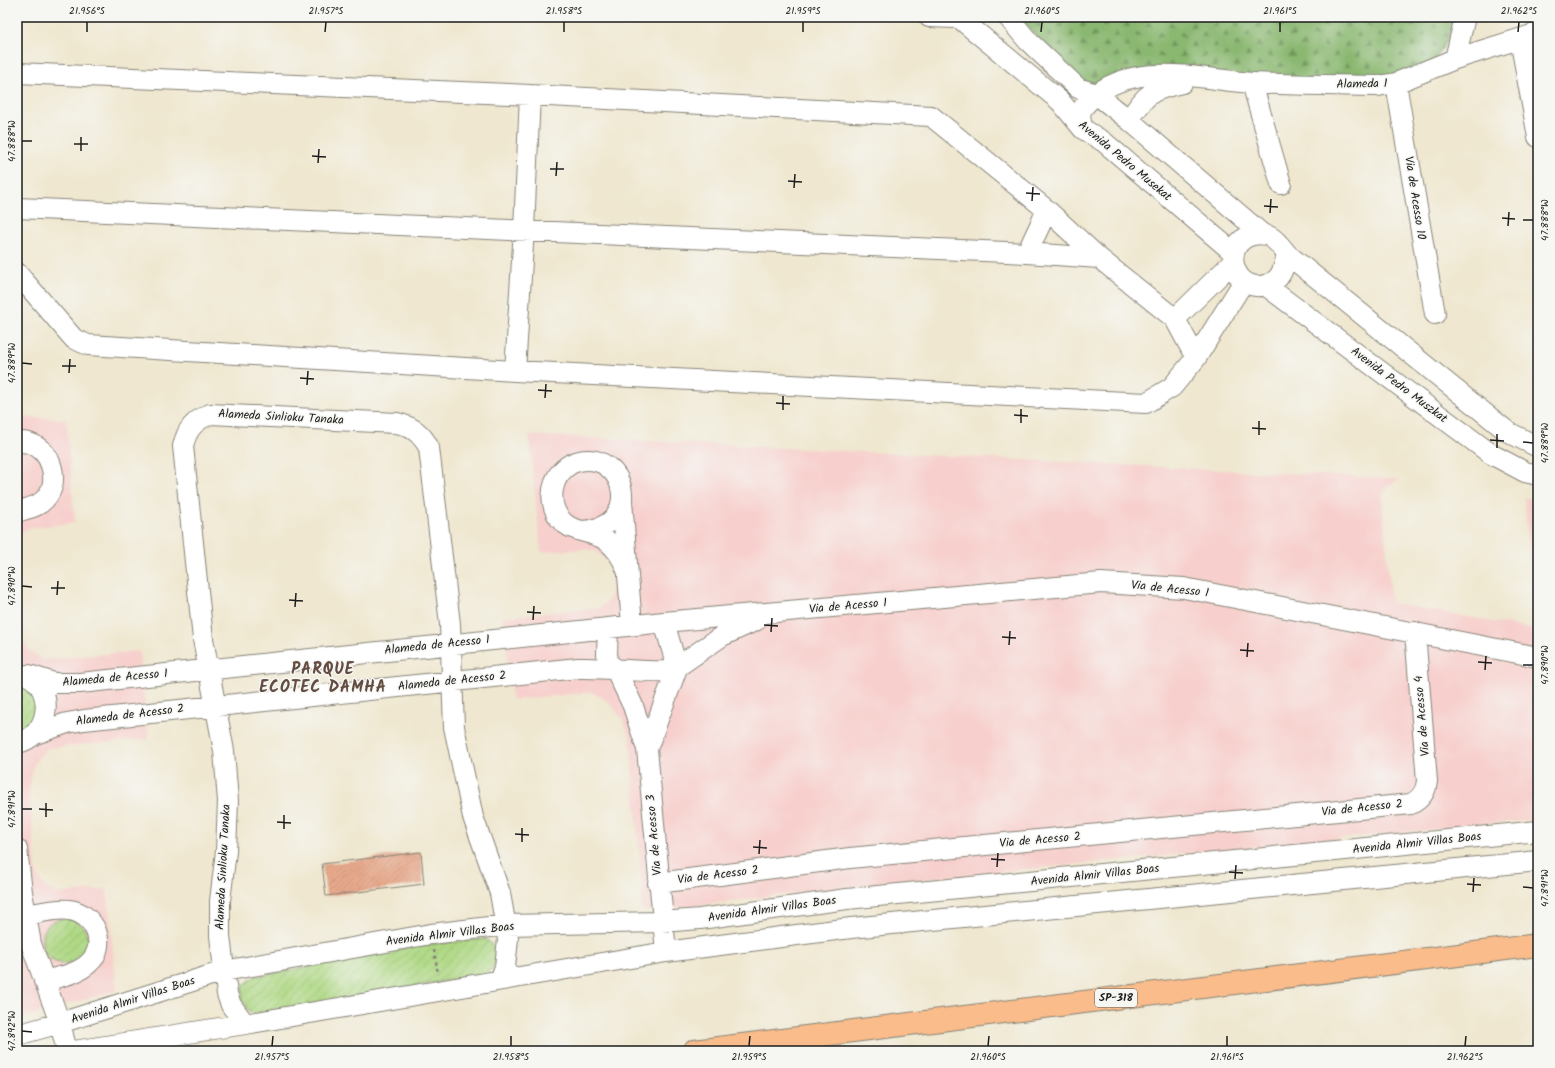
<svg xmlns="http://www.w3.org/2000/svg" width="1555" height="1068" viewBox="0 0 1555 1068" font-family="Kalam,sans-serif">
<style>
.built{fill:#f7d0cd}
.forest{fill:url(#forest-firs);stroke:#536a46}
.garden{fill:url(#garden-furrows);stroke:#657a50}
.building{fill:url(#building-hatch)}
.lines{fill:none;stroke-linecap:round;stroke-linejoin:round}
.minor-casing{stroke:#868276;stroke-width:22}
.highway-casing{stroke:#868276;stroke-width:24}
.path{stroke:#868276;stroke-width:2.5;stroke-dasharray:3 3;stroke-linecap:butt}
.minor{stroke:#fff;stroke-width:20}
.highway{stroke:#f9bc8a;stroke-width:22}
.ticks{fill:none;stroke:#1c1c1c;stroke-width:1.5}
.labels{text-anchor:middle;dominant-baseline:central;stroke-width:3;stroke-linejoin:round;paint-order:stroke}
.shield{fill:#f6f6f2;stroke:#5d5d5c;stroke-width:1}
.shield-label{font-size:11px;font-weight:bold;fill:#1c1c1c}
.street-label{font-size:12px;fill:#1c1c1c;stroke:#f6f6f2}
.district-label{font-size:16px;font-weight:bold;letter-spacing:1px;fill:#634d43;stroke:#f6f6f2}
.neatline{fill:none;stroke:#1c1c1c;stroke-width:1.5}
.ticks-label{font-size:10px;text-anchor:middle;fill:#1c1c1c}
</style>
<defs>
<pattern id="forest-firs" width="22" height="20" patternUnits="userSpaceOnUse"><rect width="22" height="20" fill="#8ab871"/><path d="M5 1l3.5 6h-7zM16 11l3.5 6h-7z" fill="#70955c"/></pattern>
<pattern id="garden-furrows" width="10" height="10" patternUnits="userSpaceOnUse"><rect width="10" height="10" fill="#aed883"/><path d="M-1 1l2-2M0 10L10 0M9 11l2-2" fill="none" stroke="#95b971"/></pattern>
<pattern id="building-hatch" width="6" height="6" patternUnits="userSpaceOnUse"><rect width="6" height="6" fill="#e7a98c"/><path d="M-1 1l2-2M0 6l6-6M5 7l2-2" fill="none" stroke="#c69178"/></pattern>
</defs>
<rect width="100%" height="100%" fill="#f6f6f2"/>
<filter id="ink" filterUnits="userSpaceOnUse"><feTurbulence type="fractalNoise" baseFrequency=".025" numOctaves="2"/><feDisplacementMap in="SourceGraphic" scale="8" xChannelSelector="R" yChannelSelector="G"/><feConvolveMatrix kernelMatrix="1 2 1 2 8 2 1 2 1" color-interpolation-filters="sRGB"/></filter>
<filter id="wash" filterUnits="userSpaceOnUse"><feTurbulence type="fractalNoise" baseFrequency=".012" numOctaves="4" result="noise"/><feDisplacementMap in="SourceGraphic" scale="16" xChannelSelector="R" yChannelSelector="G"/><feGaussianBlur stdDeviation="0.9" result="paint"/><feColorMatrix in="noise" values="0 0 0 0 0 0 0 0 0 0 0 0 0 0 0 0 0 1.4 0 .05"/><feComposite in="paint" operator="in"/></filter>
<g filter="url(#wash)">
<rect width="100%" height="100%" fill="#efe7cf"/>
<path class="built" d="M17,417L66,419L75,523L29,528L17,534Z
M529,435L1399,479L1387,486L1382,498L1391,603L1537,630L1524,497L1538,501V819L845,887L693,906L644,911L640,906L643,901L630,737L622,718L609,702L592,692L512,700L503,617L600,608L609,599L613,587L611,569L609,562L596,551L584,549L541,552Z
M17,631L29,650L42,660L139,651L149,739L47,748L36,761L33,768L29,792L37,875L45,887L58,894L107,889L117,990L17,1019Z"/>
<path class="forest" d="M1020,17H1455L1448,39L1431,65L1393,79L1116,81L1085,85L1038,39Z"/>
<path class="garden" d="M17,681L28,685L39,704L31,725L18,733Z
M42 941a23 23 0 1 1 46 0a23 23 0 1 1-46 0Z
M485,939C500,948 500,963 486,974L255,1014L249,1011L242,999L243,986L254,977L421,945Z"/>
<g id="blocks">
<path class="building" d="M421,852L424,884L326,896L322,864Z"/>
</g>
</g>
<g filter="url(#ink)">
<use href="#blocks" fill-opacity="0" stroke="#868276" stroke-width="1"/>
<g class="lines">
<g class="minor-casing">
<path id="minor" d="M929,17L955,18
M1008,17L1028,41L1078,88L1096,94L1129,120L1261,233
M964,22L1060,101L1083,129L1104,142L1234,253
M1520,39L1538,137
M1455,59L1465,17
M17,73L530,95L931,116L1047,210L1099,258L1175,319L1196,358
M1252,83L1281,184
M1396,83L1435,314
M1129,120C1147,93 1150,90 1182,83
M1083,129C1078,113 1079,110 1092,98C1135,59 1202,80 1253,83C1295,85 1336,85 1378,86L1396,83L1455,59L1538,33
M17,208L1027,253L1099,258
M1027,253L1047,210
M1287,254C1284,268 1281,281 1266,285C1233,294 1219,243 1253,235C1271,231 1277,242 1287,254L1508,432L1538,447
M17,273L74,339L88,345L515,371L1146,403L1172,387L1196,358L1244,281
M1265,285L1491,454L1525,472L1538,475
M1175,319L1233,262
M515,371L524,229L530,95
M17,442C21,442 25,442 29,443C52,450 61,482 45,499C37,508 27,508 17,512
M622,501L632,625
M582,531C644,528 627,451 579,461C568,463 558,473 555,482C549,498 553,518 570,527C581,532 593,533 604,539C616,546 622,557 627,570
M664,622L1101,583L1184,588L1538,657
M677,667L722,636L757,620
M615,668L633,706L647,749L666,952
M29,675L54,683H80L608,628
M35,734L67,723L84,720L578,668C611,667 643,673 676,671L677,667L664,622L608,628L607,654L609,668
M17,743C49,737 57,690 27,675
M647,749L676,671
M17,849L22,892L31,944L60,1023L67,1051
M658,883L850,858L1411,804C1421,799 1426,792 1427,781L1415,632
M26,915C39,913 56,908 69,910C94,913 109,944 89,963C78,974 58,977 44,981
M245,1024L231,1005L227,994L220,936V901L226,851L228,801L224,751L203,639L183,446C187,429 194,421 210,414L397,423C413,427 422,434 429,448L450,624L454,727L473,817L500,893L508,939L505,967L500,980
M17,1035L60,1023L224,971L431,934L506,925L661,922L700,919L847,899L1538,831
M74,1051L245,1024L666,952L851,928L1538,861"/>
</g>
<g class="highway-casing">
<path id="highway" d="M694,1051L1538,945"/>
</g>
<path class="path" d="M434,950L438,974"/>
<use href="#minor" class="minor"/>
<use href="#highway" class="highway"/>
</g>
</g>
<path class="ticks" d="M87,32V22M325,32L326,22M564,32V22M803,32V22M1041,32L1042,22M1280,32V22M1518,32L1519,22M22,141H32M74,144H88M81,151V137M312,156L326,157M318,163L319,149M550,169H564M556,176L557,162M788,181L802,182M794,188L795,174M1026,193L1040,194M1032,201L1033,187M1264,206L1278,207M1270,213L1271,199M1502,218L1515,219M1523,220H1533M1508,226L1509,212M22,363L32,364M62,366H76M69,373L70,359M300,378L314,379M307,385L308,371M538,390L552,391M545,398L546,384M776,403L790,404M783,410V396M1014,415L1028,416M1021,423V409M1252,428L1266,429M1259,435V421M1490,440L1504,441M1523,442L1533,443M1497,448V434M22,586L32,587M51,588H65M57,595L58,581M289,600L303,601M295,607L296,593M527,612L541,613M533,620L534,606M764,625L778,626M771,632L772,618M1002,637L1016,638M1009,645L1010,631M1240,650L1254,651M1247,657L1248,643M1478,662L1492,663M1523,665H1533M1485,670L1486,656M22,809H32M39,809L53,810M46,817V803M277,822L291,823M284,829V815M515,834L529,835M522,842V828M753,847L767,848M759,854L760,840M991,859L1005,860M997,867L998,853M1229,872L1243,873M1235,879L1236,865M1467,884L1481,885M1523,887L1533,888M1473,892L1474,878M22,1031L32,1032M272,1046L273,1036M511,1046V1036M749,1046L750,1036M988,1046L989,1036M1227,1046V1036M1465,1046L1466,1036"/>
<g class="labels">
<rect class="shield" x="1095" y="989" width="42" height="18" rx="3"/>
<g class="shield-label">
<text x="1116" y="998">SP-318</text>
</g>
<g class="street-label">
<text transform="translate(1362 84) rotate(-1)">Alameda 1</text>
<text transform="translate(1125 161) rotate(40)">Avenida Pedro Musekat</text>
<text transform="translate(1415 198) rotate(81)">Via de Acesso 10</text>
<text transform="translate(1399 385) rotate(37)">Avenida Pedro Muszkat</text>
<text transform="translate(281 417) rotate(3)">Alameda Sinlioku Tanaka</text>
<text transform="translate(1170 589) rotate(6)">Via de Acesso 1</text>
<text transform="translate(848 606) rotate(-5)">Via de Acesso 1</text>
<text transform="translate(437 645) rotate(-6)">Alameda de Acesso 1</text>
<text transform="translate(115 678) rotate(-5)">Alameda de Acesso 1</text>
<text transform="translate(452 681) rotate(-6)">Alameda de Acesso 2</text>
<text transform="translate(130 715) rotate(-7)">Alameda de Acesso 2</text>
<text transform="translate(1422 716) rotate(-95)">Via de Acesso 4</text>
<text transform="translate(1362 808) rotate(-6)">Via de Acesso 2</text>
<text transform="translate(654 835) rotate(-95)">Via de Acesso 3</text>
<text transform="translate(1040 840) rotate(-5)">Via de Acesso 2</text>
<text transform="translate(1417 843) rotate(-6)">Avenida Almir Villas Boas</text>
<text transform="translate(223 867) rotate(-87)">Alameda Sinlioku Tanaka</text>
<text transform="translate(718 875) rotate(-7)">Via de Acesso 2</text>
<text transform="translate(1095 875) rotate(-6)">Avenida Almir Villas Boas</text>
<text transform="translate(772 909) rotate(-8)">Avenida Almir Villas Boas</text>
<text transform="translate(450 934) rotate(-7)">Avenida Almir Villas Boas</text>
<text transform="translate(133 1000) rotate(-18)">Avenida Almir Villas Boas</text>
</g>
<g class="district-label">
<text x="323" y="669">PARQUE<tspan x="323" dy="18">ECOTEC DAMHA</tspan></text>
</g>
</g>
<rect width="1555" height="1068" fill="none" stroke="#f6f6f2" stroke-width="44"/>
<rect x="22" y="22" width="1511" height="1024" class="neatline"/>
<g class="ticks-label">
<text x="87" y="14">21.956°S</text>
<text x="326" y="14">21.957°S</text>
<text x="564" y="14">21.958°S</text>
<text x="803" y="14">21.959°S</text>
<text x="1042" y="14">21.960°S</text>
<text x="1280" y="14">21.961°S</text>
<text x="1519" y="14">21.962°S</text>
<text transform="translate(11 141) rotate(-90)" y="4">47.888°W</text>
<text transform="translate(1544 220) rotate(-90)" y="4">47.888°W</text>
<text transform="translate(11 363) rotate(-90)" y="4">47.889°W</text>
<text transform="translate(1544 443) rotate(-90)" y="4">47.889°W</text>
<text transform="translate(11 586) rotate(-90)" y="4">47.890°W</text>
<text transform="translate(1544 665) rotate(-90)" y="4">47.890°W</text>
<text transform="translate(11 809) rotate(-90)" y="4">47.891°W</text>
<text transform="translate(1544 888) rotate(-90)" y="4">47.891°W</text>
<text transform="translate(11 1031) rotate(-90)" y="4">47.892°W</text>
<text x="272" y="1060">21.957°S</text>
<text x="511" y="1060">21.958°S</text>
<text x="749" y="1060">21.959°S</text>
<text x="988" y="1060">21.960°S</text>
<text x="1227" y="1060">21.961°S</text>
<text x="1465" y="1060">21.962°S</text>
</g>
</svg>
